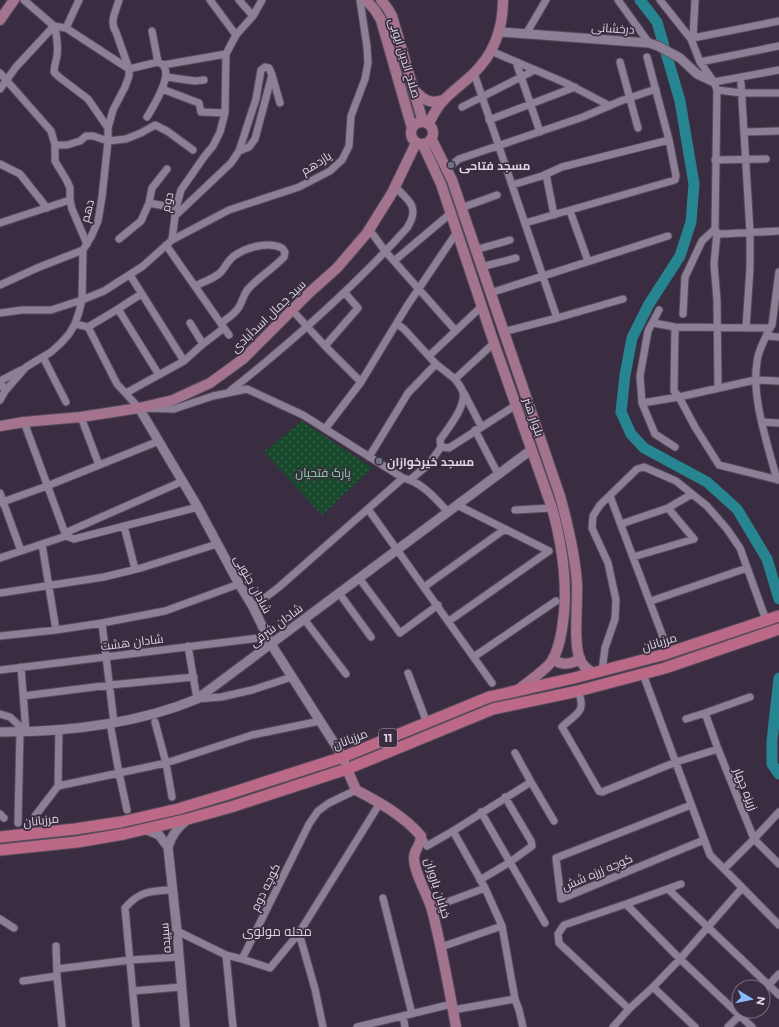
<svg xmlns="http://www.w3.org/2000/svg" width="779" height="1027" viewBox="0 0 779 1027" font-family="Montserrat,Cairo,sans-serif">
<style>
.grass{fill:url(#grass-dots)}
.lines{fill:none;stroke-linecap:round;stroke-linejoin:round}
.river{stroke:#278491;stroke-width:11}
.minor-casing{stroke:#564b5b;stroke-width:9}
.tertiary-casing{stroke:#564b5b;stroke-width:11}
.secondary-casing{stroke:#564b5b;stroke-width:12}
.primary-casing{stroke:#564b5b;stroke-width:13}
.minor{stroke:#8d7f96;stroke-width:7}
.tertiary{stroke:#8d7f96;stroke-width:9}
.secondary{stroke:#a4748e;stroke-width:10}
.primary{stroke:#bb6986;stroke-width:11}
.worship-dot{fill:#6b7280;stroke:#3a2d41;stroke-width:1.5}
.labels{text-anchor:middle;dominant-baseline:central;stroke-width:3.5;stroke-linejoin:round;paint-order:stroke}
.shield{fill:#3a2d41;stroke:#aca3b1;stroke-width:1}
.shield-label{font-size:11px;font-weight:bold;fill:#ddd5e1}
.street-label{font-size:12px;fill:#ddd5e1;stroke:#3a2d41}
.poi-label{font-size:12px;font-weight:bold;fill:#ddd5e1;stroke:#3a2d41;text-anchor:start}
.park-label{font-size:12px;fill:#87dca4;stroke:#3a2d41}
.neighbourhood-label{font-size:13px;fill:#ddd5e1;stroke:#3a2d41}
</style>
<defs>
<pattern id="grass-dots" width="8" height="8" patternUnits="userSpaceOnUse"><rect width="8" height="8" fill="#18492c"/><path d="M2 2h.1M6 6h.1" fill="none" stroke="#39624a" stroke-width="1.8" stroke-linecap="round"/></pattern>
</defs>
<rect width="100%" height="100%" fill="#3a2d41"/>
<path class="grass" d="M302,421L372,468L322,515L264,452Z"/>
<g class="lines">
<path class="river" d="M640,0L657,22L680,101L694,184L691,222L680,256L649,304L632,338L625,375L621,412L631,434L644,448L707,482L737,509L767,559L779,599
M779,678L772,741V764L779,774"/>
<g class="minor-casing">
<path id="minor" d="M24,0L54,26C57,34 58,47 57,56C56,62 54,66 54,72L59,77L88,99L108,128
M210,0L236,35
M239,0L253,16
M618,0L649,43
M660,0L691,39
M779,21L693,38L691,39L700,62L714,82L717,90L715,229L717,233L721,234L779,231
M66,28L79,0
M152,31L158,62
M526,34L546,0
M693,38L695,0
M491,51L568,84L610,106
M516,62L540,132
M620,62L638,128
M700,62L779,46
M163,65L226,54
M0,73L51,131L55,145V161L67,181L70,188V200L72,209L87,244
M474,73L557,318
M166,77L195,81L204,80
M714,82L779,70
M741,83L750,232V268L746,328
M0,89L16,67L54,26L66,28L129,69L158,62C158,62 163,65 163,65C173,76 153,107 147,117
M162,89L199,103L201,112L225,113
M717,90L742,93H779
M462,107L535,70
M489,120L575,87
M744,132L779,131
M55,145H67L80,141L86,136H93L108,141L126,139L141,133L155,125L167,131L193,150
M239,151L249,147L255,139L272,75
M715,160L766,159
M0,164L20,174L47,208
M447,169L459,159L583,117L623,100L656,89
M546,174L554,215
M512,185L542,176L562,167L669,140
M149,203L176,208
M461,208L497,195
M570,211L588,261
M175,216L231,163L239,151L256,99L261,70L265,67L269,68L272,75L280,103
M0,223L70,200
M525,223L675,180L676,176L669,140L647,57
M369,229L385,251L456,331
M717,233L714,264L717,300L718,388
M119,239L141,221L149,203L152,188L167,169
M172,240L229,210L299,187L330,171L342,160L349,146L351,116L365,79L368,63L367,47L360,0
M166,245L229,335
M475,250L510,240
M394,261L451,213
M481,267L516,258
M130,275L184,361
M0,285L37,268L83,250
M195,286C203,282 213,279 220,273C225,268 228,260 234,256C247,247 269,241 282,248L285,252L284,257C274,268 260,276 249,288C244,293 243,300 239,307C235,314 228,318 221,323
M490,293L668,236
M118,309L141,294
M292,310L325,346L361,382
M659,310L648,331L640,376L642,403L655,434L675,447
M0,313L22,310H51L82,300L104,291L143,266L172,240L176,208L181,190L204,157L213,146L220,132L225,113L226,54L236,35L253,16L262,0
M683,314L685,277L702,241L715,229
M190,323L203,344
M653,323L675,327L770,328L772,325L779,272
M75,324L88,327L117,384L139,408L174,409L213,396L247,389L303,415L403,478C422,482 435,498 448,512
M397,324L404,329L436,364L455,379L494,343
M88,327L118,309L159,375
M675,327L674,391L679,397L695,427L719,465L779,480
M770,328C765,339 758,350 757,362C751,398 768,445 777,480
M503,332L557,318L623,299
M766,336L779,337
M325,346L358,308L345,293
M429,356L482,306
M43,357L66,402
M5,391L0,381L21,370
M230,391C293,341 353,288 407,228C420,208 410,201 395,187
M126,393L184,361L203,344L224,328
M464,393L481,426
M0,400L5,391L26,367L51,352L61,343L69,334L75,324L79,312L82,300L83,250L91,237L98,221L102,197L108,141V128L113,110L125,87L129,76V69L116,32C109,22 116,11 119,0
M642,403L679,397L755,380L779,381
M81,417L99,465
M24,422L66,536
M762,422L779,423
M325,429L361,382L407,306L457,232
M475,430L498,474
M441,447L449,448L516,405
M369,457L408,393L436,364
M411,479L429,464L441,447L440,440C448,428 466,407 463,392C462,388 457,382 455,379
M0,493L21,551
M610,496L669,653
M0,503L47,486L159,441
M668,508L692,494
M368,509L492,683
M515,510L552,508
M621,524L668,508L694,539L633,557
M124,526L135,569
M65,533L183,481
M66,536L74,539L198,507
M42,544L56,630
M0,558L66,536
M359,578L400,633L438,605
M424,587L505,529
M0,593L104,577L141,568L217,544
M339,593L371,637
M651,601L747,568
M253,607L279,587L403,478
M304,619L346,674
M449,621L549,551L457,505
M102,623L114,723
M0,636L56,630L102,623L165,611L239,584
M188,646L197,699L221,697L252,690L292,677
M475,656L556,601
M21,667L26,732
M0,670L267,637
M602,671L605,648L615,619L616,600L608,563L592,528L593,516L600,505L637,469L644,467L676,481L707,506L727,529L740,548L766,620
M408,673L427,723
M643,674L710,855L724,869
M578,691C587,713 576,713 562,727L599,791
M23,696L110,685L194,677
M0,714L10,717L26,732
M686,719L705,713
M155,722L166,763L252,735L320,721
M110,723L119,773L166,763L172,797
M718,749L705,713L750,697
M531,782L554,821
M58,786L119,773L127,810
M356,790L329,803L318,811L309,824L242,959L270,968L299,933L380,803
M602,792L676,762L718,749L754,839L724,869L779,925
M691,805L556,858L561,899L704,840
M481,812L545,923
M779,812L754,839L779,864
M0,814L4,818
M35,816L58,786L59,729
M18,823L20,732
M421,836L427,846L453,831
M480,880L510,862L532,846L531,841L505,797
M681,884L626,904L680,959L752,1027
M668,889L779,995
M383,898L412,1014
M431,908L485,888
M0,919L14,928
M502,926L485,888L453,831L531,782L515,753
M177,931L226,955L242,959
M299,933L315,989L323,1027
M56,946L57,974
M441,947L502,926L515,999L519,1010L523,1027
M226,955L233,1027
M57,969L130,960L179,957
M23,981L57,976L62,1027
M133,991L181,987
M763,991L779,974
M629,1009L653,987
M453,1010L515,999
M403,1016L405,1027
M136,1027L125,908C139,891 151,891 172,890
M357,1027L452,1004
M613,1027L629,1009L559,943L558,934L564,925L626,904
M695,1027L653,987L680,959L742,888
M728,1027L744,1011"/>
</g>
<g class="tertiary-casing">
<path id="tertiary" d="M500,32L649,43L658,46L680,58L697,74L714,82
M139,408L196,504L239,584L253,607L271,644L343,757L347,769
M0,732C64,732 137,724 197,699L531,450
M145,829L159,835L168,847
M185,1027L177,931L168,847C172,835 177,828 187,820"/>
</g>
<g class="secondary-casing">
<path id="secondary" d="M366,0L375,10L381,20L412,128
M381,0L388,9L392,16L423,122
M0,20L14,0
M414,90C423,99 430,105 443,100
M411 133a11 11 0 1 1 22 0a11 11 0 1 1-22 0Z
M428,124C433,116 437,107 443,101C452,91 464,83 473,74C494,54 503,29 503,0
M432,140L452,180L560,496C568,525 575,553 577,584C578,604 573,642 580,660C583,666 588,670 593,673
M423,145L441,184L494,343L552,508C563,548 569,588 562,629C560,640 558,651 552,661C544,672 527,682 517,691
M0,426L24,422L81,417L139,408L173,400L210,383L243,359L309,293L337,268L367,233L392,193L416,143
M553,658C560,666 572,665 580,658
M347,769L356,790C379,802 404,816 421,836C421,846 414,849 414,858C414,873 428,895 432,910C442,949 449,988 456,1027"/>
</g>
<g class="primary-casing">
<path id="primary" d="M0,837L75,829L121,822L178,809L228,794L343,757L489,697L574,678L662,655L779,616
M0,850L77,842L124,834L188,819L231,807L347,769L493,709L578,691L665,668L779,629"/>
</g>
<use href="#minor" class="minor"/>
<use href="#tertiary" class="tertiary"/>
<use href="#secondary" class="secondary"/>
<use href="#primary" class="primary"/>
</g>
<g class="worship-dot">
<circle cx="451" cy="165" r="4"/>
<circle cx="379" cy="461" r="4"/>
</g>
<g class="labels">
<rect class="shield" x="379" y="729" width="18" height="18" rx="3"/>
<g class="shield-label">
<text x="388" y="738">11</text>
</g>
<g class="street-label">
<text transform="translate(613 28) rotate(4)">درخشانی</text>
<text transform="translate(405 58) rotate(73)">صلاح الدین ایوبی</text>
<text transform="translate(316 163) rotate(-32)">یازدهم</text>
<text transform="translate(167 202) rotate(-77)">دوم</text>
<text transform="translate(87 211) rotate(-76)">دهم</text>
<text transform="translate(268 316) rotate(-44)">سید جمال اسدآبادی</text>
<text transform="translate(534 417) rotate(71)">بلوار هنر</text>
<text transform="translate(253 584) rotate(61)">شادان جنوبی</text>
<text transform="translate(276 625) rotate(-37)">شادان شرقی</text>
<text transform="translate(132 642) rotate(-7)">شادان هشت</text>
<text transform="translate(659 642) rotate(-17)">مرزبانان</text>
<text transform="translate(350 739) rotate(-21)">مرزبانان</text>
<text transform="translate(746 789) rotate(68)">زریزه چهار</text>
<text transform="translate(41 820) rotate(-7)">مرزبانان</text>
<text transform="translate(597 872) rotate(-23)">کوچه زرزه شش</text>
<text transform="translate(265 887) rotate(-64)">کوچه دوم</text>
<text transform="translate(438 888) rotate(73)">خیابان باروران</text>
<text transform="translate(165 938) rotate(-95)">سپیده</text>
</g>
<g class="poi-label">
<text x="459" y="165">مسجد فتاحی</text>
<text x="387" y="461">مسجد خیرخوازان</text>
</g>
<g class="park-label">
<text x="323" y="472">پارک فتحیان</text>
</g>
<g class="neighbourhood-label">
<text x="277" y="931">محله مولوی</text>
</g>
</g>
<g transform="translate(751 999) rotate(100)"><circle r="19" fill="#3a2d41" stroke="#7b7081"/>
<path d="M0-3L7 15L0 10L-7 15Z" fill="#89bafc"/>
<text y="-6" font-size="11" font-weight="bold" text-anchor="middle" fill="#ddd5e1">N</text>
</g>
</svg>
